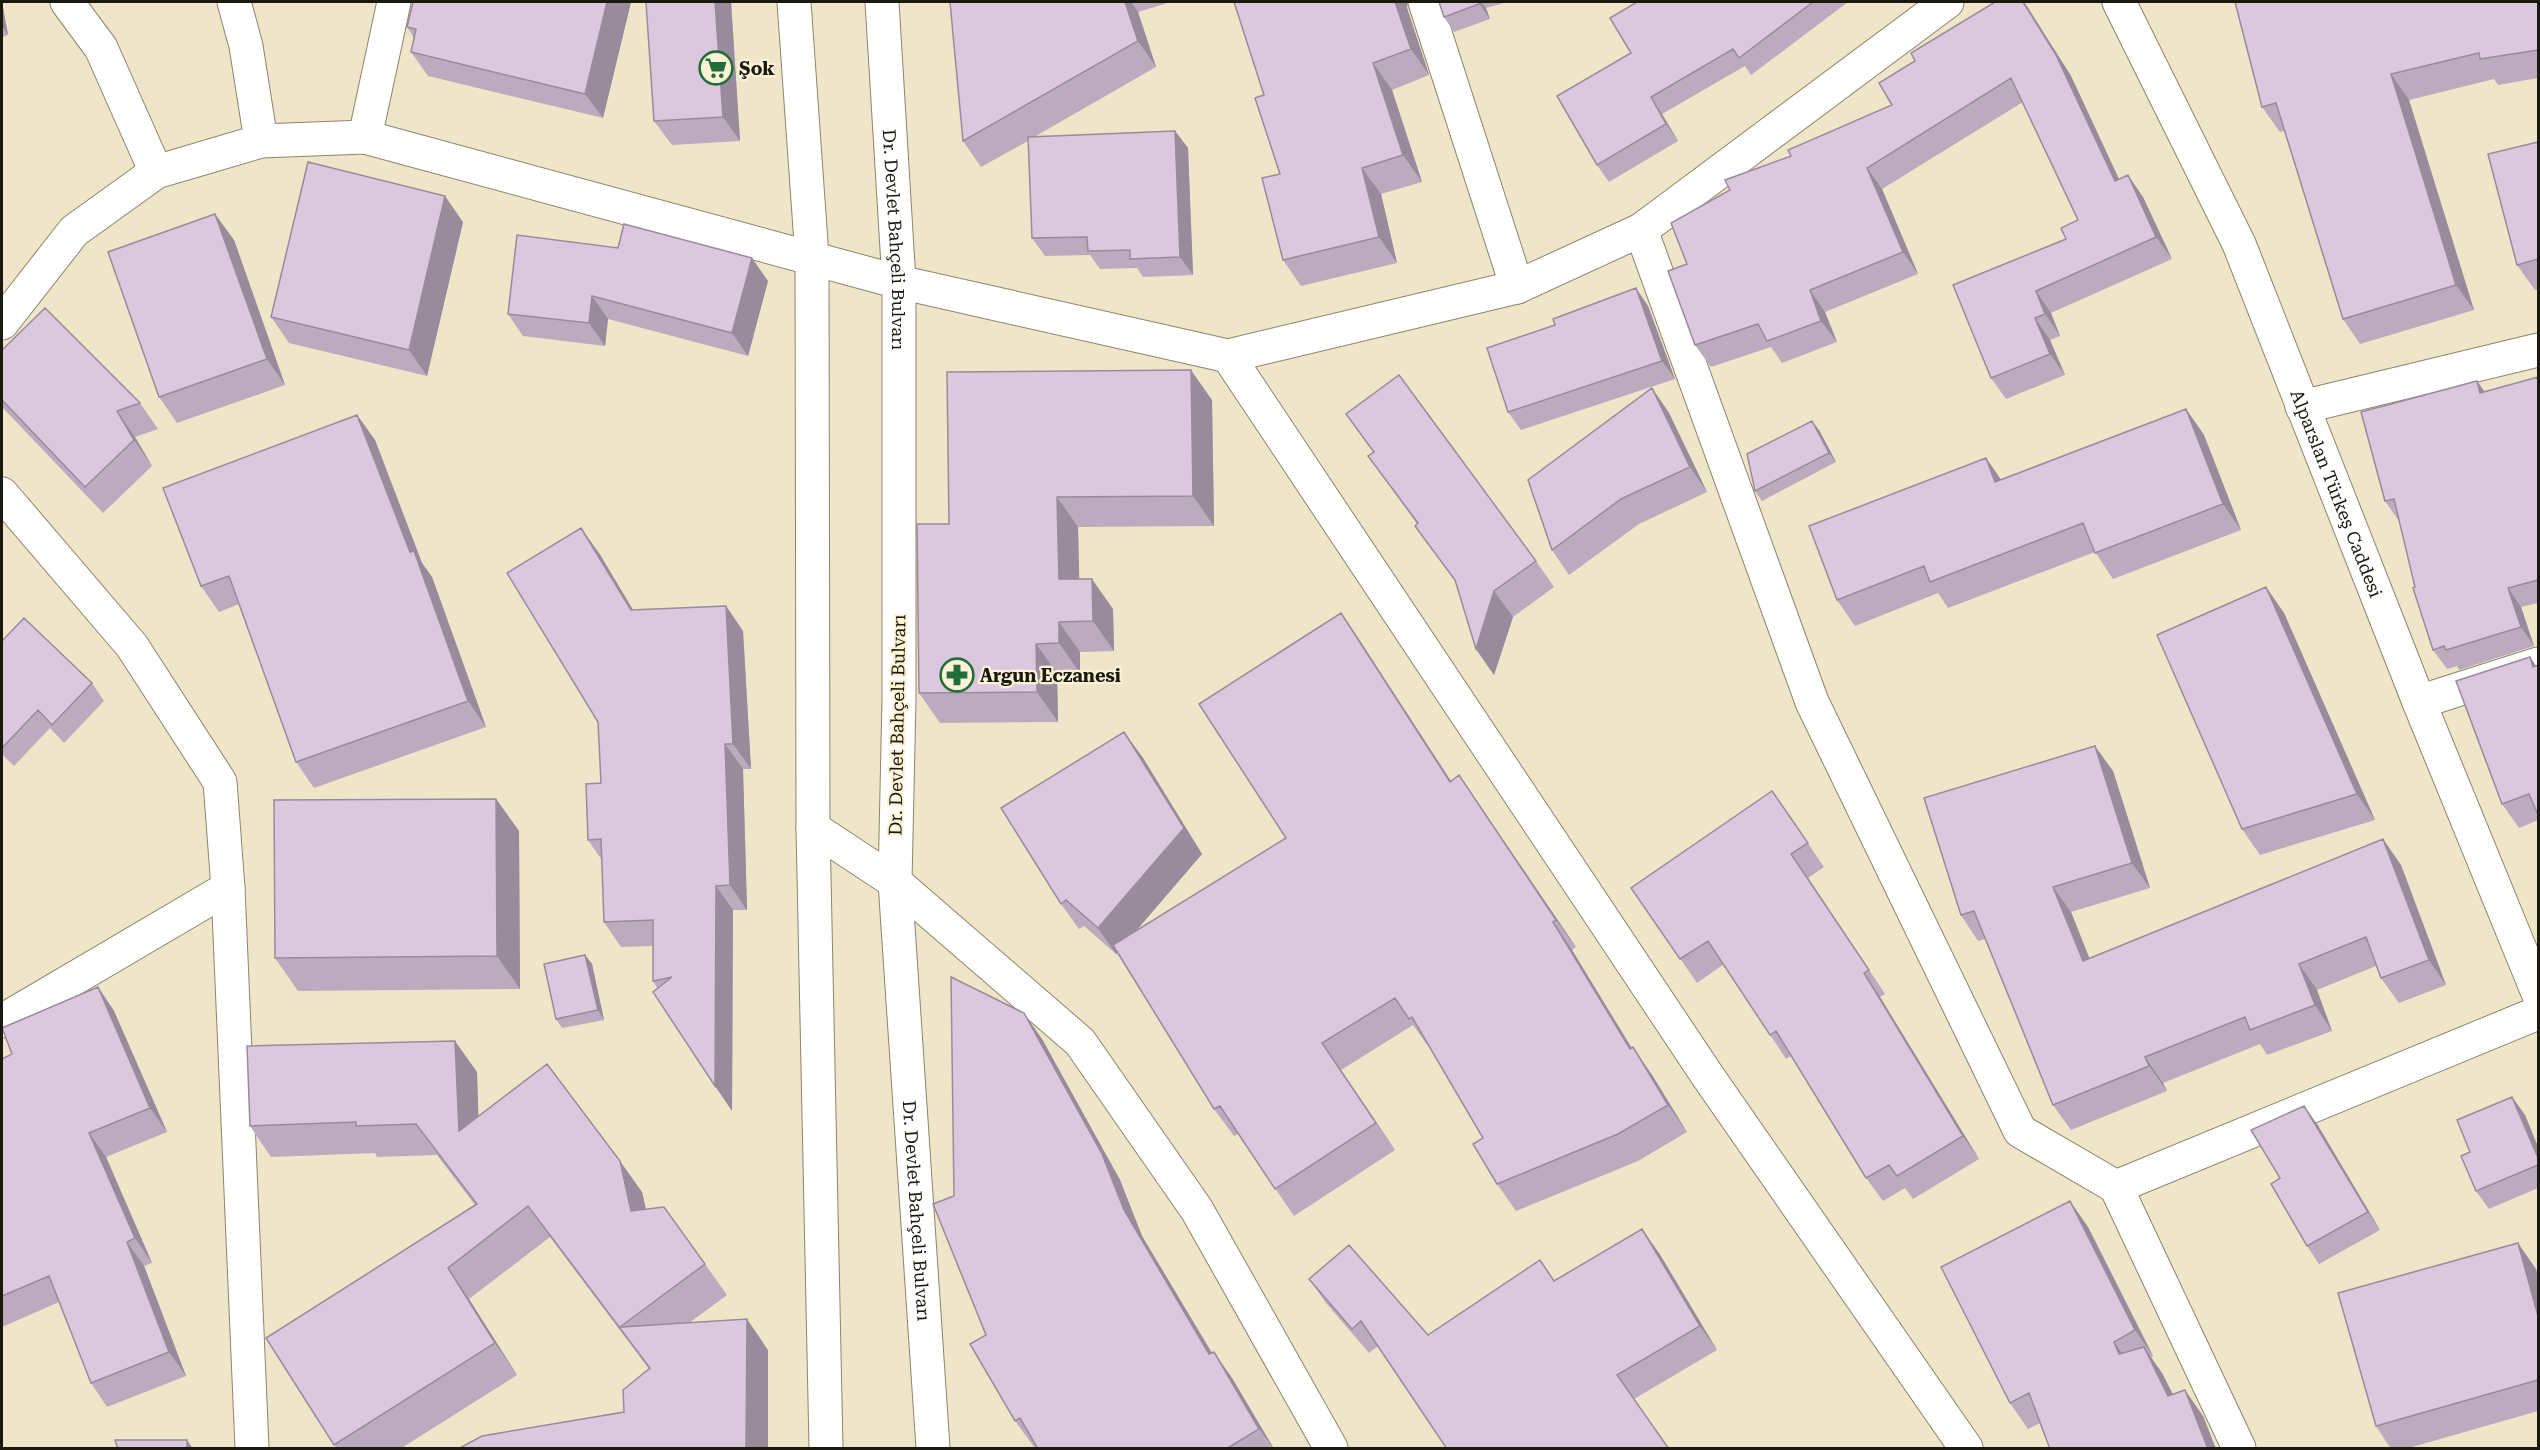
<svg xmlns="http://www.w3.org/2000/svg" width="2540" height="1450" viewBox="0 0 2540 1450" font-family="'Roboto Serif',serif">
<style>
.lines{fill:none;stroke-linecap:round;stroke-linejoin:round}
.minor-casing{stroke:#8d846a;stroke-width:35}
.minor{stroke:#fff;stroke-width:33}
.wall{fill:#bcabbf}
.shaded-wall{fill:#998b9b}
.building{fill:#dbc7de;stroke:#998b9b;stroke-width:1.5}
.labels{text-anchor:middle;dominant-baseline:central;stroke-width:4.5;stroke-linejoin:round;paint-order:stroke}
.poi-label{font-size:18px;font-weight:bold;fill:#1b180e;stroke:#fcf2d6;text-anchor:start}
.street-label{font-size:18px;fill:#1b180e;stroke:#fcf2d6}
</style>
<rect width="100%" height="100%" fill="#efe5c9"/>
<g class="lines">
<g class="minor-casing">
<g id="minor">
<path d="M67,2L101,48L156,172"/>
<path d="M234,2L246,46L261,141"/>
<path d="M794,2L812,257L813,828L826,1448"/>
<path id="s1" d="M882,2L899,282V699L895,882L933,1448"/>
<path d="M1425,2L1517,287"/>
<path id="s2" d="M2119,2L2239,244L2419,702L2538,993"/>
<path d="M365,137L394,2"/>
<path d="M1641,230L1812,702L2020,1131L2116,1187L2239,1448"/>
<path d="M2,323L74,231L156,172L261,141L365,137L899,282L1228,356L1517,287L1641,230L1947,2"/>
<path d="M1228,356L1707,1075L1966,1448"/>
<path d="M2302,407L2538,350"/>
<path d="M2,494L132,646L220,782L228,888L252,1448"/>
<path d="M2419,702L2538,664"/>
<path d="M813,828L895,882L1080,1042L1197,1210L1331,1448"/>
<path d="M2,1021L228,888"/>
<path d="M2116,1187L2538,1013"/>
</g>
</g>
<use href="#minor" class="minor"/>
</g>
<path class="wall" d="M2,2L8,35L2,37Z
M631,2L603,118L428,76L411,52L414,38L407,27Z
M646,2H731L740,141L672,145L654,121Z
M950,2H1171L1138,12L1156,67L1034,137L1175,131L1188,148L1193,275L1143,277L1137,268L1100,269L1090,255L1045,256L1032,238L1028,141L981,167L963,141Z
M1439,2H1507L1486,8L1490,19L1454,32L1444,17Z
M1637,2H1848L1751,75L1745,66L1662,114L1678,141L1609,182L1597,165L1631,53Z
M1995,2H2024L2030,11L2071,76L2119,179L2143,197L2172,259L2051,313L2060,336L2050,340L2065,375L2006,399L1991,378L1953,285L2066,239L2078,220L2023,102L1882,189L1918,274L1825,312L1837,342L1782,363L1771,347L1711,367L1695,345L1687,264L1791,156L1892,105L1915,61Z
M2538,2V78L2498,85L2494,79L2409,100L2474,310L2360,344L2343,319L2285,131L2280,132L2262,107Z
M1407,8L1429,75L1392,90L1422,182L1381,194L1397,263L1301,286L1283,260L1280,174L1264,95Z
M2538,142V290H2535L2517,265Z
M463,222L427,376L289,343L271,317Z
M517,235L768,281L748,356L608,319L605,346L523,336L508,314Z
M234,240L285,385L177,423L159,397Z
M1648,306L1675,379L1521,430L1508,412L1555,325Z
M2,350L140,403L158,429L135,437L152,466L103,513L2,407Z
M2538,377V603L2521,607L2534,646L2459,670L2457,666L2447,669L2433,650L2399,521L2385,501L2477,381L2485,392Z
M1652,388L1669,413L1707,492L1639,524L1569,575L1552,550Z
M1212,400L1214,526L1078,527L1079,579L1113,609L1114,651L1080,652V673H1057L1058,722L940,723L919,693L949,524Z
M2186,409L2204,435L2241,530L2113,579L2095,552L1948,608L1938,593L1855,626L1837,600L1986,458L2001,480Z
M1346,414L1536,561L1554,587L1513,617L1494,675L1476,649L1456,582L1415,526L1417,524L1368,456L1373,452Z
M357,415L375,440L422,563L432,577L486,727L314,788L296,762L239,604L219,612L201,586Z
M1819,430L1836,462L1762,501L1755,491Z
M599,553L633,610L726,606L743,631L751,769H743L747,910H733L732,1111L653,981V946L621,947L604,922L602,860L588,840L601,783Z
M2266,587L2284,613L2375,820L2260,855L2242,829Z
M1341,613L1360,641L1451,781L1478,803L1576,947L1572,950L1632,1048L1652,1075L1687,1132L1638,1161L1516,1211L1497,1184L1483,1138L1429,1046H1428L1413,1025L1341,1070L1395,1150L1294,1216L1238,1134L1234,1136L1214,1109L1117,953L1116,954L1084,926L1079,929L1061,904L1124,732L1143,758L1202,854L1136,931L1286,838Z
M2,641L92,683L104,701L64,743L50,728L14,766L2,754Z
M2530,657L2536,666L2538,665V820L2519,828L2502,804Z
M2113,771L2150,888L2071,912L2089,959L2401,865L2446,985L2399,1003L2381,978L2376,966L2317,990L2332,1031L2267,1055L2260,1044L2163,1083L2167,1091L2071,1130L2053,1105L1985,939L1978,941L1961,915Z
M496,799L519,831L520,989L298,991L275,958Z
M1788,814L1824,867L1808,878L1885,994L1880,997L1979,1159L1913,1199L1905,1188L1883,1201L1866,1178L1791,1056L1786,1059L1724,964L1697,983L1631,888Z
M585,955L592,964L604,1020L562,1028L556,1019Z
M98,987L114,1011L167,1132L106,1157L152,1263L144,1266L186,1376L107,1407L91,1383L59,1302L2,1327V1059L12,1054Z
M1042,1039L1120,1180L1142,1236L1212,1353L1232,1378L1274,1449H1038L1036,1446L1034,1447L1015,1421L954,1196Z
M477,1072L478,1116L642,1192L646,1209L705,1264L727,1295L689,1323L768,1350L624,1412L649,1369L550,1237L469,1299L517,1375L400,1449H337L266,1338L475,1205L437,1155L377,1157L375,1153L271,1157L250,1126Z
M2512,1097L2525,1115L2538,1147V1188L2489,1209L2476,1191L2470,1152Z
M2317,1124L2380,1230L2319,1264L2307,1246L2280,1178Z
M2088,1227L2153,1356L2151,1358L2162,1373L2173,1395L2203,1416L2216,1449H2050L2040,1423L2028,1429L2010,1403Z
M1659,1253L1717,1350L1634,1399L1378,1346L1369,1353L1326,1303L1309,1279L1428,1335L1554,1280Z
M2536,1269L2538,1278V1411L2405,1449H2391L2376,1426Z"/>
<path class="shaded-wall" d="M2,2L8,35L2,26Z
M607,2H631L603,118L585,94Z
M715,2H731L740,141L723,117Z
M1125,2H1131L1138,12L1156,67L1138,41Z
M1395,2H1408L1407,8L1429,75L1411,49Z
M1478,2H1481L1486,8L1490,19Z
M2023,2H2024L2030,11L2071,76L2130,203L2115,181Z
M1373,63L1392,90L1422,182L1403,155Z
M2391,74L2409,100L2474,310L2456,285Z
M1651,97L1662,114L1678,141L1666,124Z
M1175,131L1188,148L1193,275L1180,257Z
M1362,168L1381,194L1397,263L1379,237Z
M1867,168L1882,189L1918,274L1903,252Z
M2128,175L2143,197L2172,259L2156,237Z
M445,196L463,222L427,376L409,350Z
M215,214L234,240L285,385L267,359Z
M752,258L768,281L748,356L732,333Z
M1636,288L1648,306L1675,379L1662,361Z
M1810,290L1825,312L1837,342L1821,321Z
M2036,291L2051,313L2060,336L2045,314Z
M592,296L608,319L605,346L589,323Z
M2035,318L2050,340L2065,375L2050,354Z
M1191,370L1212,400L1214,526L1193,496Z
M2477,381L2490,400L2480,393Z
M1652,388L1669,413L1707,492L1690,467Z
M2186,409L2204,435L2241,530L2223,504Z
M117,411L135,437L152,466L134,440Z
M357,415L375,440L422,563L432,577L486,727L468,701Z
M1812,421L1819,430L1836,462L1829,453Z
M1986,458L2004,484L1995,482Z
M1057,497L1078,527L1080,608L1059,579Z
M581,528L599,553L648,635L631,610Z
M1092,579L1113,609L1114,651L1093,621Z
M2266,587L2284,613L2375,820L2357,794Z
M2508,588L2521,607L2534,646L2521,627Z
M1494,591L1513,617L1494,675L1476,649Z
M726,606L743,631L751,769L733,744Z
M1341,613L1360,641L1469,809L1450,782Z
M1059,622L1080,652V673L1059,643Z
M1036,644L1057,673L1058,722L1037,692Z
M2530,657L2538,669L2533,667Z
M1124,732L1143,758L1202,854L1116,954L1098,928Z
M725,744L743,769L747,910L730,885Z
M2095,746L2113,771L2150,888L2132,863Z
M1459,775L1478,803L1576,947L1556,920Z
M496,799L519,831L520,989L497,956Z
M2383,839L2401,865L2446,985L2429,960Z
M1791,854L1808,878L1885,994L1869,970Z
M716,886L733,910L732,1111L715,1086Z
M2053,887L2071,912L2101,987L2083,961Z
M1553,922L1572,950L1649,1077L1630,1049Z
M585,955L592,964L604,1020L598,1010Z
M2299,964L2317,990L2332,1031L2315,1005Z
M1864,973L1880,997L1979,1159L1963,1136Z
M98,987L114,1011L167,1132L150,1108Z
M1024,1013L1042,1039L1120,1180L1142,1236L1228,1380L1209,1354L1124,1210Z
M455,1041L477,1072L480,1162L459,1131Z
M1322,1043L1341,1070L1395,1150L1376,1123Z
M1633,1047L1652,1075L1687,1132L1668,1105Z
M2145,1057L2163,1083L2167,1091L2149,1066Z
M2512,1097L2525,1115L2538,1147V1158Z
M2304,1106L2317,1124L2380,1230L2368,1212Z
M89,1133L106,1157L152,1263L135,1238Z
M620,1161L642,1192L653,1242L631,1211Z
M2070,1201L2088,1227L2153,1356L2135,1330Z
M1642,1229L1659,1253L1717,1350L1700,1326Z
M127,1242L144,1266L186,1376L169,1352Z
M2518,1243L2536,1269L2538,1278V1316Z
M448,1268L469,1299L517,1375L495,1343Z
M747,1319L768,1350V1449H746Z
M2114,1342L2132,1368L2119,1354Z
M2144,1347L2162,1373L2187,1422L2168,1396Z
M1214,1352L1232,1378L1274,1449L1259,1429Z
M2185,1390L2203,1416L2216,1449H2208Z
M187,1440L193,1449H187Z"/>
<path class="building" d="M413,2H607L585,94L411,52L416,29L407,27Z
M646,2H715L723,117L654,121Z
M950,2H1125L1138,41L963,141Z
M1234,2H1395L1411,49L1373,63L1403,155L1362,168L1379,237L1283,260L1262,178L1280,174L1255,98L1264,95Z
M1439,2H1478L1479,4L1444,17Z
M1637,2H1813L1739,58L1733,49L1651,97L1666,124L1597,165L1557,96L1631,53L1610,18Z
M1995,2H2023L2056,55L2115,181L2128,175L2156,237L2036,291L2045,314L2035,318L2050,354L1991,378L1953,285L2066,239L2061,228L2078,220L2011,78L1867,168L1903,252L1810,290L1821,321L1767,341L1758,324L1695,345L1668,271L1687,264L1671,223L1730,190L1725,180L1791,156L1788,150L1892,105L1879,83L1915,61L1911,53Z
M2235,2H2538V50L2480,59L2479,53L2391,74L2456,285L2343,319L2276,103L2262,107Z
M1175,131L1180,257L1130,259V250L1088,251L1087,237L1032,238L1028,137Z
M2538,142V259L2517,265L2488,154Z
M308,162L445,196L409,350L271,317Z
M215,214L267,359L159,397L108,252Z
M624,224L752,258L732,333L592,296L589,323L508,314L517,235L618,248Z
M1636,288L1662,361L1508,412L1487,348L1555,325L1553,319Z
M45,308L140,403L117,411L134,440L85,487L2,400V350Z
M1191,370L1193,496L1057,497L1059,579H1092L1093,621L1059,622V643L1036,644L1037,692L919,693L917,524H949L947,372Z
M1399,375L1536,561L1494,591L1476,649L1455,580L1415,526L1418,523L1368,456L1374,452L1346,414Z
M2538,377V580L2508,588L2521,627L2446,650L2444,646L2433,650L2413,588L2415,587L2394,499L2385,501L2361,412L2477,381L2480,393Z
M1652,388L1690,467L1621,499L1552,550L1528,480Z
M2186,409L2223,504L2095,553L2083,523L1930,582L1924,566L1837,600L1809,526L1986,458L1995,482Z
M357,415L410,552L414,551L468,701L296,762L229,576L201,586L163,488Z
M1812,421L1829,453L1755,491L1747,454Z
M581,528L631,610L726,606L733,744H725L730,885L716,886L715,1086L653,992L672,977L653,981V920L604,922L601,839L588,840L586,784L601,783L598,722L507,573Z
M2266,587L2357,794L2242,829L2157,635Z
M1341,613L1450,782L1459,775L1556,920L1553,922L1630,1049L1633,1047L1668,1105L1618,1134L1497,1184L1473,1144L1483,1138L1412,1017L1409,1019L1395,998L1322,1043L1376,1123L1275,1189L1220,1106L1214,1109L1113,945L1286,838L1199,704Z
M24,618L92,683L52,725L38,710L2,748V641Z
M2530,657L2533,667L2538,665V815L2529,794L2502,804L2456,681Z
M1124,732L1184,828L1098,928L1066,900L1061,904L1001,808Z
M2095,746L2132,863L2053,887L2083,961L2383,839L2429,960L2381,978L2366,937L2299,964L2315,1005L2250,1030L2245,1017L2145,1057L2149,1066L2053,1105L1974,911L1961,915L1924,798Z
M1772,791L1808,843L1791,854L1869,970L1864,973L1963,1136L1897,1176L1889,1165L1866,1178L1776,1031L1770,1035L1708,941L1680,959L1631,888Z
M496,799L497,956L275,958L274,800Z
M585,955L598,1010L556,1019L544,964Z
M951,977L1024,1013L1102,1154L1124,1210L1209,1354L1214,1352L1259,1429L1226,1449H1038L1020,1418L1015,1421L970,1344L986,1335L933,1204L954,1196Z
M98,987L150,1108L89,1133L135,1238L127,1242L169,1352L91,1383L49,1276L2,1296V1059L12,1054L2,1028Z
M455,1041L459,1131L547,1064L620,1161L631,1211L664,1207L705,1264L620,1327L747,1319L746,1449H458L482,1436L624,1412L623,1390L650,1368L528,1206L448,1268L495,1343L334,1445L266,1338L477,1204L416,1124L356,1126V1122L250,1126L247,1046Z
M2512,1097L2538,1158V1165L2476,1191L2461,1156L2470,1152L2457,1120Z
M2304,1106L2368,1212L2307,1246L2271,1184L2280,1178L2251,1130Z
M2070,1201L2135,1330L2114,1342L2119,1354L2144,1347L2168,1396L2185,1390L2208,1449H2050L2029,1393L2010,1403L1941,1267Z
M1642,1229L1700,1326L1617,1375L1669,1449H1447L1361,1321L1352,1329L1309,1279L1349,1245L1428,1335L1540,1260L1554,1281Z
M2518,1243L2538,1316V1380L2376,1426L2338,1293Z
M115,1440H187V1449H118Z"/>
<defs>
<g id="supermarket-ring" transform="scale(1.725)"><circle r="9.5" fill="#fcf2d6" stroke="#236d3a" stroke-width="1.5"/><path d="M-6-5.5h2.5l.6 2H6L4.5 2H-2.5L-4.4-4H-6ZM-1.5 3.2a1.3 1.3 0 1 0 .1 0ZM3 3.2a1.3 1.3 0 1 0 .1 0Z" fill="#236d3a"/></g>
<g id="pharmacy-ring" transform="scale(1.725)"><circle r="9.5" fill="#fcf2d6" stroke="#236d3a" stroke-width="1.5"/><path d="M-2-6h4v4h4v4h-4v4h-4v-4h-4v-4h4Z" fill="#236d3a"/></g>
</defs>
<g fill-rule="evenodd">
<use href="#supermarket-ring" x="716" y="68"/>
<use href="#pharmacy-ring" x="957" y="675"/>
</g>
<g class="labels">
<g class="poi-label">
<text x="739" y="68">Şok</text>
<text x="980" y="675">Argun Eczanesi</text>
</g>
<g class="street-label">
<text stroke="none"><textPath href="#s1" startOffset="238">Dr. Devlet Bahçeli Bulvarı</textPath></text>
<text stroke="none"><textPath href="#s2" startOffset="538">Alparslan Türkeş Caddesi</textPath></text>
<text transform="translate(897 725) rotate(-89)">Dr. Devlet Bahçeli Bulvarı</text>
<text stroke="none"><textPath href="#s1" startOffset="1210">Dr. Devlet Bahçeli Bulvarı</textPath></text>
</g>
</g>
<rect width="2540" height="1450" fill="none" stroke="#1b180e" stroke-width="6"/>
</svg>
